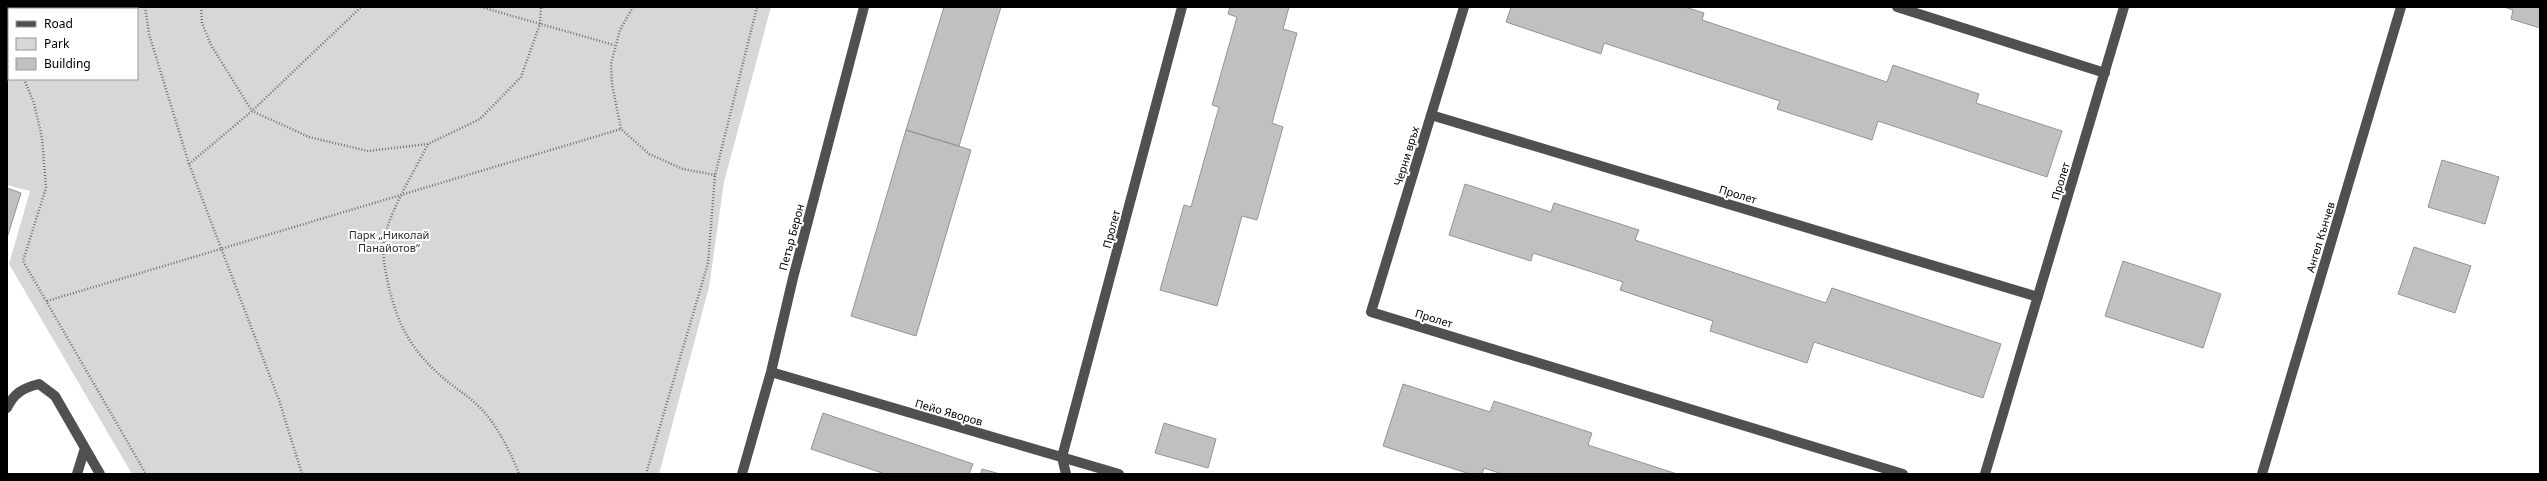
<svg xmlns="http://www.w3.org/2000/svg" width="2547" height="481" viewBox="0 0 2547 481" font-family="'Noto Sans',sans-serif">
<style>
.green{fill:#d7d7d7;fill-rule:evenodd}
.building{fill:#c0c0c0;stroke:#949494}
.lines{fill:none;stroke-linecap:round;stroke-linejoin:round}
.path{stroke:#727272;stroke-width:2.5;stroke-dasharray:1 2;stroke-linecap:butt}
.minor{stroke:#505050;stroke-width:10}
.labels{text-anchor:middle;dominant-baseline:central;stroke-width:4;stroke-linejoin:round;paint-order:stroke}
.street-label{font-size:11px;fill:#000;stroke:#fff}
.park-label{font-size:11px;fill:#2e2e2e;stroke:#fff}
</style>
<rect width="100%" height="100%" fill="#fff"/>
<path class="green" d="M7,7H771L724,182L709,287L659,474H132L9,264L30,191L7,185ZM9,9H137V79H9Z"/>
<path class="building" d="M944,7H1001L959,146L906,130Z
M1230,7H1289L1283,29L1297,33L1272,123L1283,127L1257,220L1242,216L1217,306L1160,290L1184,205L1191,207L1219,107L1212,105L1237,17L1228,14Z
M1511,7H1685L1704,13L1702,20L1887,82L1893,65L1979,94L1976,103L2062,131L2047,177L1878,121L1872,140L1777,109L1780,101L1604,43L1601,54L1506,22Z
M2504,7H2540V28L2511,19L2513,10Z
M906,130L971,150L916,336L851,316Z
M2442,160L2499,177L2485,224L2428,207Z
M1465,184L1551,212L1554,203L1639,230L1635,240L1826,303L1832,288L2001,344L1983,398L1814,342L1807,363L1710,331L1713,321L1620,290L1623,282L1533,253L1531,261L1449,235Z
M7,188L21,193L7,238Z
M2414,247L2471,266L2455,313L2398,294Z
M2123,261L2221,294L2203,348L2105,316Z
M1403,384L1490,412L1494,401L1592,433L1588,445L1677,474H1502L1484,468L1482,474H1470L1383,446Z
M823,413L973,464L969,474H885L811,449Z
M1164,423L1216,439L1208,468L1155,453Z
M982,469L1000,474H981Z"/>
<g class="lines">
<path class="path" d="M145,7L149,34L189,164L279,400L302,474
M201,7L202,23L211,45L252,111L309,137L368,151L428,144L480,119L521,77L540,24L541,7
M481,7L614,45
M633,7L620,30L611,64L612,84L621,129L649,154L683,169L715,175
M7,54L9,56
M24,79L34,103L42,138L46,188L23,261L146,474
M428,144C414,172 393,205 385,235C381,250 385,269 388,283C398,328 413,353 448,382C461,392 474,400 485,413C500,431 511,453 519,474
M189,164L252,111L361,7
M47,301L621,129
M646,474L708,263L715,175L757,7"/>
<path class="minor" d="M1464,7L1371,312L1903,474
M1897,7L2105,73
M1431,115L2038,297
M771,372L1119,474
M7,408C14,393 23,388 39,384L55,396L100,474
M77,474L85,448
M742,474L771,372L793,278L864,7
M1066,474L1062,457L1182,7
M1985,474L2124,7
M2262,474L2401,7"/>
</g>
<g class="labels">
<g class="street-label">
<text transform="translate(1406 156) rotate(-73)">Черни връх</text>
<text transform="translate(2060 181) rotate(-73)">Пролет</text>
<text transform="translate(1738 194) rotate(17)">Пролет</text>
<text transform="translate(1111 229) rotate(-75)">Пролет</text>
<text transform="translate(791 237) rotate(-75)">Петър Берон</text>
<text transform="translate(2320 237) rotate(-73)">Ангел Кънчев</text>
<text transform="translate(1434 318) rotate(17)">Пролет</text>
<text transform="translate(949 412) rotate(16)">Пейо Яворов</text>
</g>
<g class="park-label">
<text x="389" y="234">Парк „Николай<tspan x="389" dy="13">Панайотов“</tspan></text>
</g>
</g>
<rect width="2547" height="481" fill="none" stroke="#000000" stroke-width="16"/>
<rect x="8" y="8" width="130" height="72" fill="#ffffff" stroke="#999999"/>
<rect x="16" y="21" width="20" height="6" fill="#505050" stroke="#999999"/>
<text x="44" y="28" font-size="12" fill="#000000">Road</text>
<rect x="16" y="38" width="20" height="12" fill="#d7d7d7" stroke="#999999"/>
<text x="44" y="48" font-size="12" fill="#000000">Park</text>
<rect x="16" y="58" width="20" height="12" fill="#c0c0c0" stroke="#999999"/>
<text x="44" y="68" font-size="12" fill="#000000">Building</text>
</svg>
